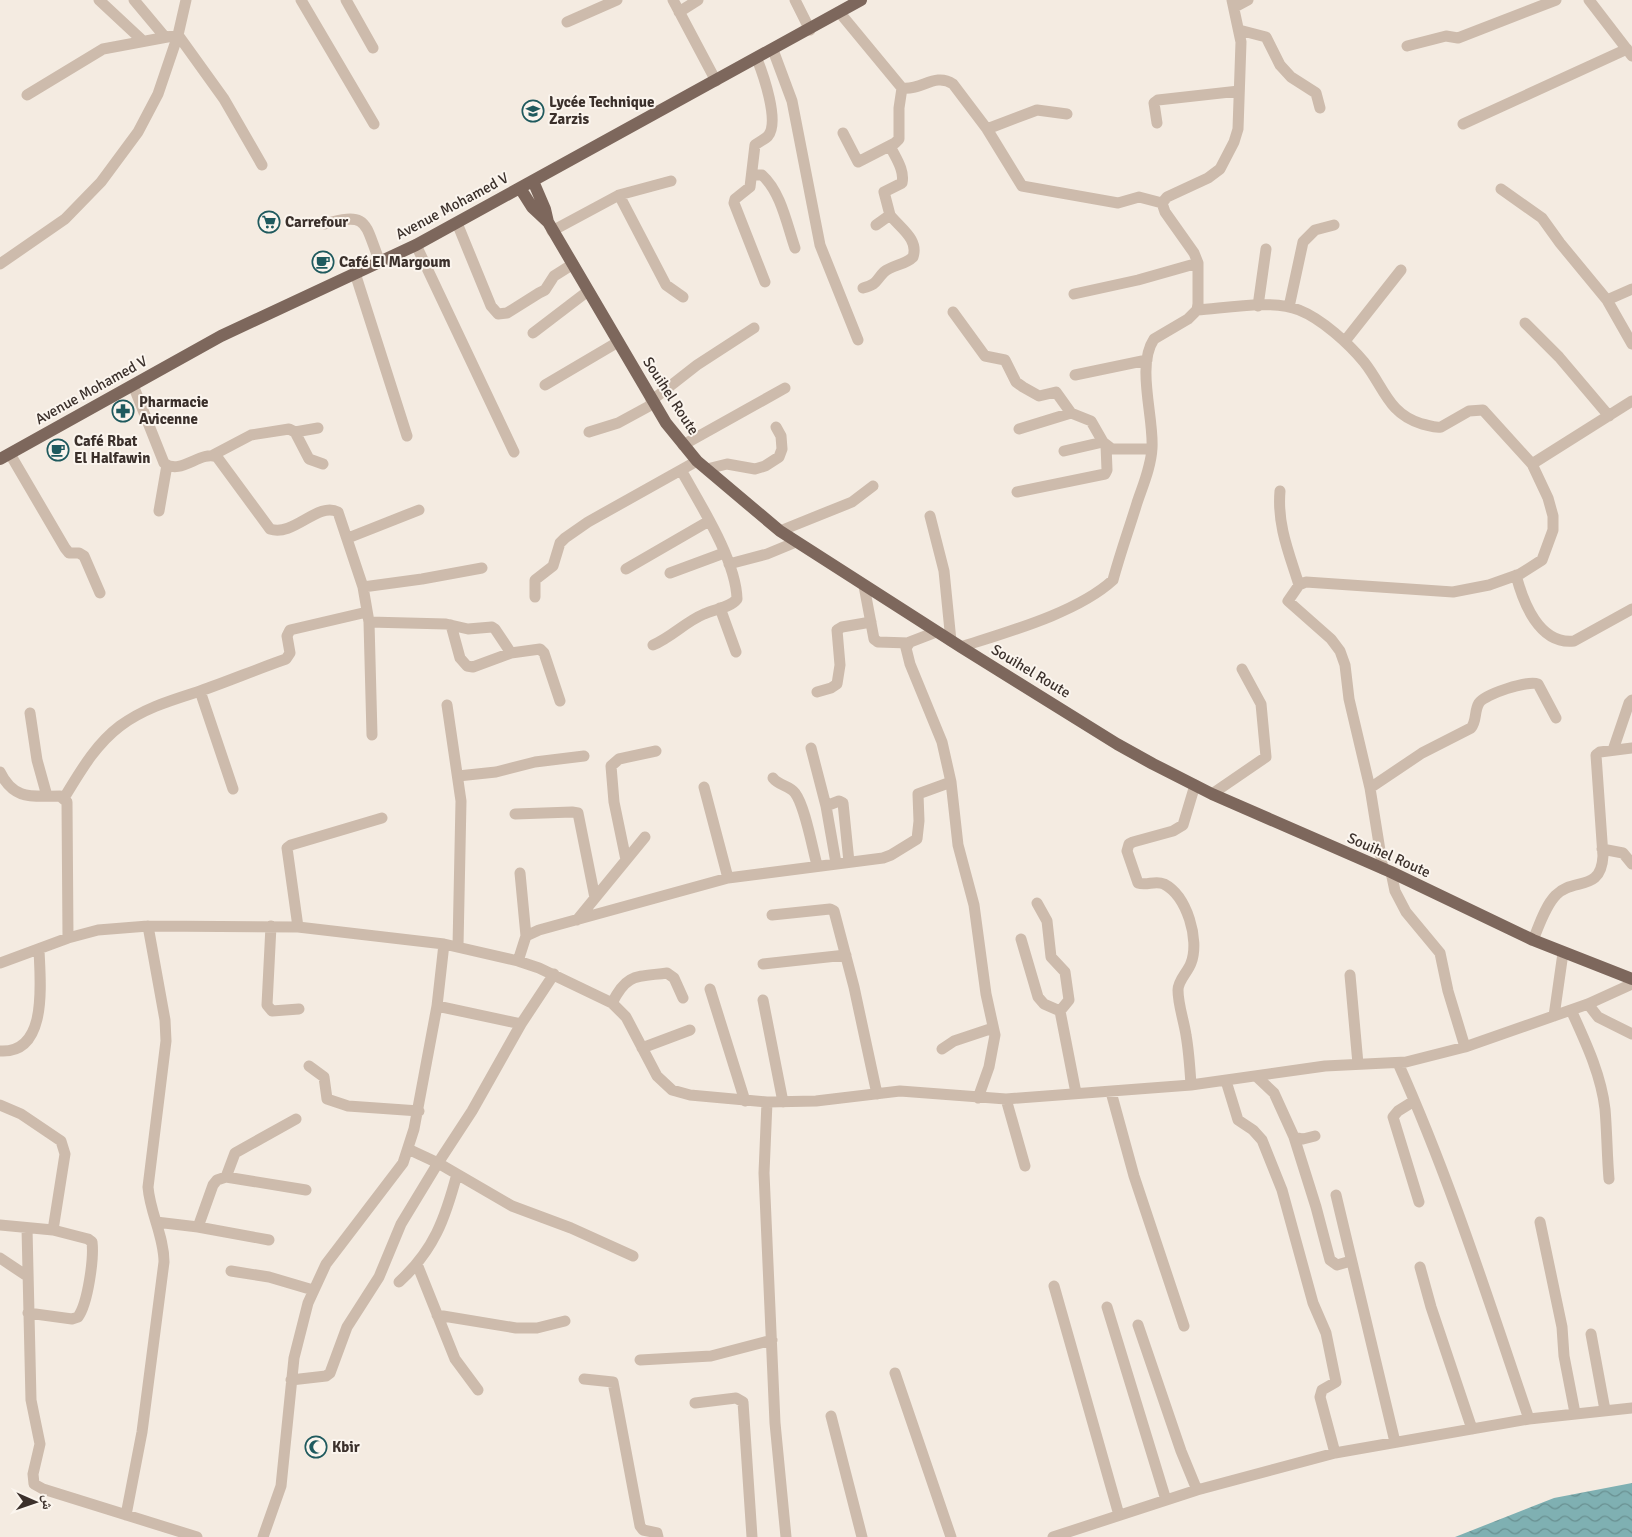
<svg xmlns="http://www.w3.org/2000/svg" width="1632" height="1537" viewBox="0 0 1632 1537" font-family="Signika,'Noto Naskh Arabic',sans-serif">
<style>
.water{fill:url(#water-waves)}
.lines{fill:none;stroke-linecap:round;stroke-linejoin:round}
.minor{stroke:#cdbbac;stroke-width:11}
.major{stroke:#7d675c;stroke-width:12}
.labels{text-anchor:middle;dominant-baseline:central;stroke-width:4;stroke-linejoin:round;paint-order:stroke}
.poi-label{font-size:15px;font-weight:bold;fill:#3b302b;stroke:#fbf5ee;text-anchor:start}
.street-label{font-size:15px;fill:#3b302b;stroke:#fbf5ee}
</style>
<defs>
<pattern id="water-waves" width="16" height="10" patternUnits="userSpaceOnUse" patternTransform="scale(1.25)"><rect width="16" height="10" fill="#7fb0b2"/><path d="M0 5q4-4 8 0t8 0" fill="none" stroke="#699091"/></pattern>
</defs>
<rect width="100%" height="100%" fill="#f4ebe1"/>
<path class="water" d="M1632,1483V1537H1455L1554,1498Z"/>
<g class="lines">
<path class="minor" d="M99,0L143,41
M134,0L165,37
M301,0L374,124
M346,0L373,48
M673,0L716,81
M795,0L810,30
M1589,0L1632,56
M1235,7L1248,0
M679,12L698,0
M840,13L902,88C921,91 935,72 953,84L987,129L1022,186L1118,203L1139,197L1162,203
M567,22L617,0
M1239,30L1266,37L1280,65L1291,77L1316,93L1320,108
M1407,46L1446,36L1458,38L1556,0
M773,50L792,101L820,245L858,340
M757,59C763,74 780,122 768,136C765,139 759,142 755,145L750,187L735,199L734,203L765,282
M27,95L103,49L178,35L224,99L262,165
M1157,123L1154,103L1158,100L1239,91
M1463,124L1627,49
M987,129L1037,110L1067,114
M843,133L858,162L895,143L899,139V108L902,88
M752,175H762C781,192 787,225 795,248
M1501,189L1542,218L1560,243L1607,300L1632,289
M619,195L666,285L683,297
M457,223L491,306L498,314L507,313L539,293L545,290L554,276L573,264
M325,224C370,211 364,224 380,262
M876,225L890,215L884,192L902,183C905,170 895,157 890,146
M552,231L619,195L671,181
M416,245L514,452
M0,264L65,219L101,182L138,132L158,94L178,35L186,0
M355,273L407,436
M863,288C878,284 875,281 884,272C892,265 905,265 913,257C919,239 900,228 890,215
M1074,294L1138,280L1198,263
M1607,300L1632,344
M1258,306L1266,249
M1289,307L1303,242L1315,230L1334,225
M1197,310C1226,308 1272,299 1299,310C1322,319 1349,344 1364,362C1384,387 1388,414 1422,424C1428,425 1434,428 1441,427L1469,411L1483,410L1532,464
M953,312L985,356L1005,360L1016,382L1023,387L1039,396L1056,392L1071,413L1091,421L1103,442L1112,449H1152
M1525,323L1559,357L1609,416
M533,333L588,291
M1345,341L1401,270
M1075,375L1147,360
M133,385L164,463C181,476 200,450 217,457L270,529C294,537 318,501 338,512L363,587L369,622L372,735
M545,385L618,342
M651,401L697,365L754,328
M1019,429L1071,413
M295,432L318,428
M589,432L618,423L653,404
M683,445L785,388
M1064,451L1103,442
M10,454L65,548L69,553H79L84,556L100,593
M213,455L251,435L289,429L295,432L309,459L323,464
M707,469L727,464L755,469L765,466L779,457L782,449L781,436L776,427
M1280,491C1277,525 1289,553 1299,585
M1017,492L1105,474L1107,470L1106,445
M159,511L167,465
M930,516L944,571L951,641
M780,531L852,502L873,486
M348,538L419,510
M729,564L767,554L796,542
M626,569L709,521
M670,573L724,553
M1516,575C1523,602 1539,645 1574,641L1632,609
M864,586L874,639L878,642L909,643
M363,587L422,579L482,568
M535,597V580L553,566L560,543L565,538L588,522L697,461
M720,608L736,652
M369,622L446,624L468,629L492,627L495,629L511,653L540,649L544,653L560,701
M451,625L460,658L467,666L473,667L511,653
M936,632L910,642L906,648L910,664L942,742L951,782L958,845L974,905L986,994L995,1035L989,1067L978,1098
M653,645C672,637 685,622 704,614C714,609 730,608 737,599C736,560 700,504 681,470
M961,647C1007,632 1077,613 1113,580C1120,554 1129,529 1137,503C1143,485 1151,467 1152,448C1154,417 1136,366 1154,339L1188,319L1197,310L1198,304V263L1194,253L1165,212L1162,203L1167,197L1208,178L1220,169L1234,142L1238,129L1241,42L1232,0
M200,691L233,789
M817,692L831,688L837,684L840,665L837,630L842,627L871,622
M447,705L461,801L458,946
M30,713L37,760L47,796
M811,748L826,806
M1613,750L1629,703L1632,700
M0,772C14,801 33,796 60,796L67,802L68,938
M458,776L496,772L535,762L584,756
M773,778C779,786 789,785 795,793C805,806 812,847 817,865
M704,787L728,878
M1370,788L1422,753L1471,728C1477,721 1474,711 1479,703C1485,694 1528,680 1538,684L1556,718
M1212,794L1266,757L1261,704L1242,669
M64,798C80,772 95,745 120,726C144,708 172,700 200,691C229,681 257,669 286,659L290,653L287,636L290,630L367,612
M515,814L572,812L578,813L595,898
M1602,849L1623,853L1632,864
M626,860L614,802L611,766L619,759L656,751
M836,863L826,806L839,801L843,803L849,862
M1383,869L1370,788L1349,699L1345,665L1340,651L1331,639L1288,601L1299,585L1306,582L1453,592L1489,585L1520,574L1542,560L1553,530V516L1548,498L1532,464L1632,401
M1391,872L1395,891L1406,912L1440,953L1448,991L1465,1047
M520,873L526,936
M1037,903L1047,921L1051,957L1065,972L1069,1000L1060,1011L1076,1093
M772,915L830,909L834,911L854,987L877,1094
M577,920L645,837
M271,926L267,1005L272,1011L299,1009
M298,927L287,848L291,845L382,818
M1021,939L1038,997L1044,1004L1060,1011
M1533,940C1539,926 1545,906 1556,895C1573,877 1601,893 1603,856L1596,755L1600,752L1632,748
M518,961L526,936L539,930L728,878L883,858L891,855L917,839L919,821L918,794L951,782
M0,963L68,938L98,930L148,926L298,927L444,944
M763,964L846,955
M1350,975L1358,1064
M710,989L745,1101
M763,1000L783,1102
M612,1003C627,973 636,977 667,973L674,978L683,998
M1588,1004L1598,1017L1632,1034
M437,1006L521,1024L554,974
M1571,1010C1585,1041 1601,1074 1605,1109C1607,1132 1607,1156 1609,1179
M1554,1016L1563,953
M642,1048L690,1030
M942,1049L954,1041L993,1028
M0,1051C49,1054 40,981 39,949
M1398,1063C1450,1179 1488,1299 1529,1419
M309,1066L324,1077L327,1099L348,1106L419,1111
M1256,1076L1274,1093L1294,1137L1303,1139L1315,1136
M1226,1081L1238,1120L1253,1130L1262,1140L1282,1190L1313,1303L1326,1333L1336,1382L1322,1390L1320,1397L1335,1453
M1191,1085C1190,1069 1189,1052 1186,1035C1184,1021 1178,1005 1178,990C1178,980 1188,972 1191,963C1200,940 1187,896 1164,884C1155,880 1147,886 1138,883L1127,851L1129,844L1133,842L1173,831L1183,825L1195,785
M1111,1092L1134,1176L1184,1326
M1006,1099L1025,1166
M1414,1101L1398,1111L1393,1117L1419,1202
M767,1102L764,1173L775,1423L786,1537
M0,1105L21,1114L61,1141L65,1154L53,1230
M1294,1137L1316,1207L1330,1260L1337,1265L1351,1261
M408,1149L438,1163L472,1111L521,1024
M226,1177L306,1190
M1336,1195L1395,1442
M156,1222L198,1227L269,1240
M1540,1222L1562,1327L1564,1356L1575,1413
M0,1225L53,1230L88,1239L92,1242C94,1258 88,1303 78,1317L72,1319L28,1313
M198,1227L213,1185L217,1180L226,1177L235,1153L296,1119
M27,1228L31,1400L40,1444L33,1474L34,1484L43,1489L197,1537
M0,1258L27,1276
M417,1264L455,1359L478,1390
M1420,1267L1431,1307L1472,1429
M231,1271L269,1277L313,1290
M399,1282C434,1250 445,1219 457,1174
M1054,1286L1119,1515
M1107,1307L1166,1500
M437,1315L516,1328H537L565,1321
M1138,1325L1181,1451L1197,1490
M1591,1334L1605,1410
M640,1360L711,1356L772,1340
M895,1373L951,1537
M584,1379L613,1382L640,1526L643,1530L657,1533L658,1537
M291,1380L326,1376L330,1373L347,1327L379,1277L401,1224L438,1163L512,1206L571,1228L633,1256
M695,1403L736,1398L743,1402L752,1537
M831,1416L862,1537
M126,1515L142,1432L164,1262C164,1236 150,1213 148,1187L166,1041L165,1020L148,926
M263,1537L281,1486L294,1358L308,1303L326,1264L403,1163L414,1129L437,1006L444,944L518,961L539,968L612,1003L626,1017L657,1076L672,1090L690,1095L767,1102L816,1101L900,1091L1006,1099L1191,1085L1325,1066L1406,1062L1465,1047L1588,1004L1632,984
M1053,1537L1197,1490L1335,1453L1529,1419L1632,1408"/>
<path class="major" d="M533,181L545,209L548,222
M520,188L532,207L548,222L666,423L697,461L780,531L961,647L1117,744L1153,764L1212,794L1391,872L1533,940L1632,979
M0,459L221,336L416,245L861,0"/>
</g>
<defs>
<g id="school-ring" transform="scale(1.125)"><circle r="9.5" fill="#fbf5ee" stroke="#1f5a5e" stroke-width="1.5"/><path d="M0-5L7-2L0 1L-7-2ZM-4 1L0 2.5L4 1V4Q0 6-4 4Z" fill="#1f5a5e"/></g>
<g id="supermarket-ring" transform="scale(1.125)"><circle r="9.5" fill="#fbf5ee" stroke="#1f5a5e" stroke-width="1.5"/><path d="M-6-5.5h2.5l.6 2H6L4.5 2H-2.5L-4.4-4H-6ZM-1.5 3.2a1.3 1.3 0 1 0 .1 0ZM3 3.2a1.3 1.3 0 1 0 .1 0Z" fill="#1f5a5e"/></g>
<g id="cafe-ring" transform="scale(1.125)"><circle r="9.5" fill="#fbf5ee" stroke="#1f5a5e" stroke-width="1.5"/><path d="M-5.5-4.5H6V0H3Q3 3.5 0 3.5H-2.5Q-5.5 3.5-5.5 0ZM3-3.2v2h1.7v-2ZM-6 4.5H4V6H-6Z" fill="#1f5a5e"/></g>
<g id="pharmacy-ring" transform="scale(1.125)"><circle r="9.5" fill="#fbf5ee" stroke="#1f5a5e" stroke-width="1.5"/><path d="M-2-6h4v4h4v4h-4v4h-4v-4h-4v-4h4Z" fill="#1f5a5e"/></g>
<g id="mosque-ring" transform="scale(1.125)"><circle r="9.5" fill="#fbf5ee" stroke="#1f5a5e" stroke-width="1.5"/><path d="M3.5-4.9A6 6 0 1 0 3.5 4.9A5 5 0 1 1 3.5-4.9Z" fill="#1f5a5e"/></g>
</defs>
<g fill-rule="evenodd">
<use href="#school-ring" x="533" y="111"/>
<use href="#supermarket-ring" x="269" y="222"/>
<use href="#cafe-ring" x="323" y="262"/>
<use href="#pharmacy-ring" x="123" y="411"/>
<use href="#cafe-ring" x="58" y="450"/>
<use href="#mosque-ring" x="316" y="1447"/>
</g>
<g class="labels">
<g class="poi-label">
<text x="549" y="102">Lycée Technique<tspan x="549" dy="17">Zarzis</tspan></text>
<text x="285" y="222">Carrefour</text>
<text x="339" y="262">Café El Margoum</text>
<text x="139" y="402">Pharmacie<tspan x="139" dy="17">Avicenne</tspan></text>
<text x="74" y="441">Café Rbat<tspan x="74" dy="17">El Halfawin</tspan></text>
<text x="332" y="1447">Kbir</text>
</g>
<g class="street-label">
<text transform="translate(452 206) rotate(-28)">Avenue Mohamed V</text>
<text transform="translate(91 390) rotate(-29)">Avenue Mohamed V</text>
<text transform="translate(671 396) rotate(57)">Souihel Route</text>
<text transform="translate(1031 671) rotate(31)">Souihel Route</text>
<text transform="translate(1389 855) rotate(24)">Souihel Route</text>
</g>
</g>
<g transform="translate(35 1502) rotate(92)" stroke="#fbf5ee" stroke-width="4" paint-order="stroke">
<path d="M0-4L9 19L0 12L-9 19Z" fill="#3b302b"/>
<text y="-8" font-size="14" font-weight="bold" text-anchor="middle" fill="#3b302b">ش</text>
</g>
</svg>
